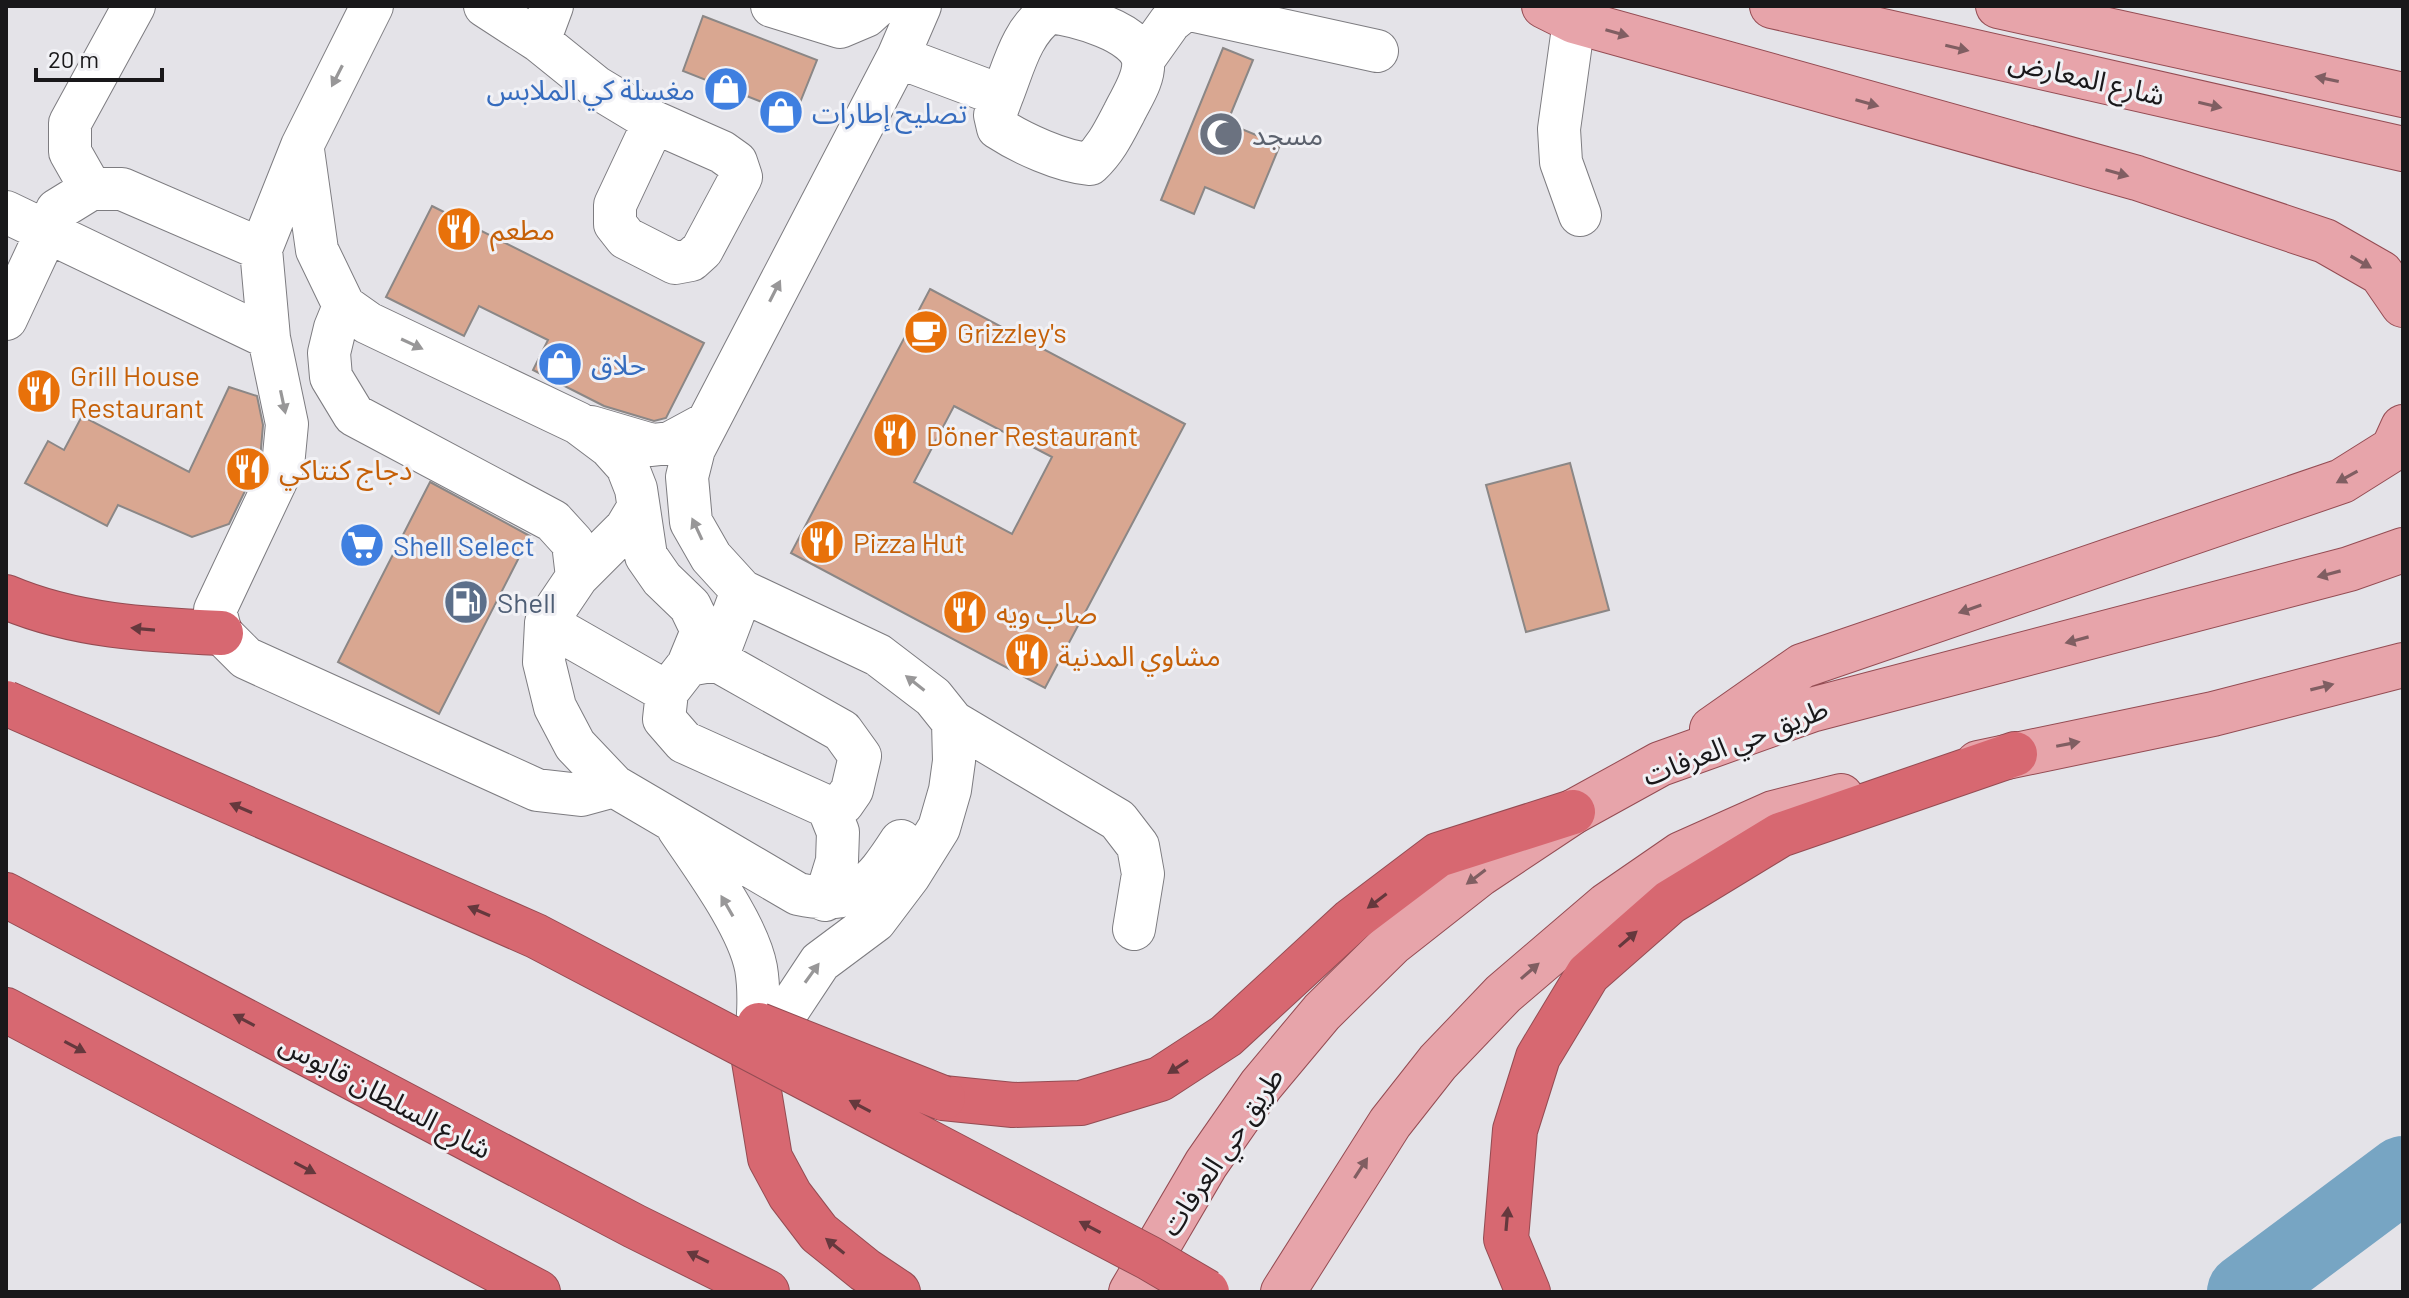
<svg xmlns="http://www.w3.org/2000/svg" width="2409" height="1298" viewBox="0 0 2409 1298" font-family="Barlow,'Noto Sans Arabic',sans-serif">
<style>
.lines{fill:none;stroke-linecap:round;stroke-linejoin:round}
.river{stroke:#77a5c3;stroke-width:76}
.building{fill:#d9a791;stroke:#8b8786;stroke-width:2;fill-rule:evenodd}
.minor-casing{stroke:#7d7c80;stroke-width:44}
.major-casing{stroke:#944c53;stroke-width:46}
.highway-casing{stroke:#944c53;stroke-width:46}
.minor{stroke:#fff;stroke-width:42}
.major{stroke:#e7a4aa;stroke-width:44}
.highway{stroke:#d76871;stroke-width:44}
.highway-bridge-casing{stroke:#944c53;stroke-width:46;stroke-linecap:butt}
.highway-bridge{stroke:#d76871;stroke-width:44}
.oneway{fill:#805e62}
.oneway2{fill:#989798}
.oneway3{fill:#65383d}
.labels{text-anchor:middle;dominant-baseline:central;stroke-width:6;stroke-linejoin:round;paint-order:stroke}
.street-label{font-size:28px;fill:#19181a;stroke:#f1f1f5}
.shop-label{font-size:28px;fill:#366cbe;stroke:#f1f1f5;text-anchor:start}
.worship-label{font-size:28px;fill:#5b616d;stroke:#f1f1f5;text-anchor:start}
.food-label{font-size:28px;fill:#c56008;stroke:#f1f1f5;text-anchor:start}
.service-label{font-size:28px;fill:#4e5e75;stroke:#f1f1f5;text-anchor:start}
</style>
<rect width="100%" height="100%" fill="#e4e3e8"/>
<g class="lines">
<path class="river" d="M2245,1292L2403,1174"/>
</g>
<path class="building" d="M703,16L817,60L795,115L683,71Z
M1223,48L1253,60L1227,123L1280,145L1254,208L1205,187L1194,214L1161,200Z
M432,206L704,343L666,418L654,421L604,406L533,370L548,340L479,306L464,336L386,297Z
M930,289L1185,424L1045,688L791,553ZM954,406L1052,457L1012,534L914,482Z
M229,387L257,396L263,425L260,460L229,524L192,537L118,505L107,526L25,483L48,441L64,450L82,416L189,472Z
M1570,463L1609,610L1526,632L1486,485Z
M430,482L530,536L439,714L338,662Z"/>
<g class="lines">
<g class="minor-casing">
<path id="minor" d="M372,6L302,146L261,249L269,338L287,424L283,466L215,610L221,633L246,658L537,790L581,795L614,786
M485,6L539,41L596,87L654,122L722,152L736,162L741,177L702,250L691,260L675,263L626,238L615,224V205L654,122
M772,6L840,27L866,16L877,6
M1574,21L1559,129L1561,162L1580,215
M539,41L552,6
M898,57L1002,96L995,115L998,128C1021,143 1062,162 1090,164C1106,149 1114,132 1124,113C1131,98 1145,79 1143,61C1139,31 1074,15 1049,12C1021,32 1014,66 1002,96
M1143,60L1170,22L1186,9L1377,51
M303,150L317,250L344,306L368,323L578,423L610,447L627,466L636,489L646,556L662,579L690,606L702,631L688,665
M91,189L70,152V123L134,6
M6,212L269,338
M344,306L335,328L329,353L331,377L354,415L553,521L573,543L577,577L546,623L544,662L555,707L575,745L614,786L798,894C855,906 872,886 901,841
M6,319L57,210L91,189H122L261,249
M591,427L652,445L670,443L707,423
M577,577L626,528L638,508
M742,591L716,660L688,665L667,692L664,719L684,742L828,807L838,832L837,861L825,900
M546,623L667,692
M716,660L842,731L860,756L852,790L843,803L828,807
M953,722L1118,820L1138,846L1143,874L1134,929
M678,828C702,864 748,925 756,968C761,998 757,1029 754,1060
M755,1060L820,962L875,921L909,876L939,828L950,790L954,761L953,722L933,697L878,655L742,591L711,557L691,522L687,477L694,449L898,57L920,6"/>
</g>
<g class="major-casing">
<path id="major" d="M1544,6L1574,21L2137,178L2325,241L2381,273L2403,305
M1772,6L2403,149
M1998,6L2403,95
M1712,729L1802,666L2342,481L2393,449L2403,427
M1978,763L2213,714L2403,665
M1131,1292L1206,1164L1261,1085L1322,1012L1391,944L1480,874L1573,812L1660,764L1811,710L2349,569L2403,550
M1283,1292L1390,1123L1438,1062L1503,994L1607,905L1681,854L1773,813L1841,796"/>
</g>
<g class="highway-casing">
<path id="highway" d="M6,597C74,626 148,630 221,633
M6,895L634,1226L767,1292
M6,1010L538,1292
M754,1061L770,1158L790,1195L819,1233L865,1270L898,1292
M943,1098L1013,1105L1081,1103L1160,1079L1226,1036L1352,920L1438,855L1573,812
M1528,1292L1506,1239L1515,1130L1538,1057L1588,974L1670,902L1780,835L2015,754"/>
</g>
<use href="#minor" class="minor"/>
<use href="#major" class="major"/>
<use href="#highway" class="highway"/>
<g class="highway-bridge-casing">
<path id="highway-bridge" d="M6,703L536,936L1149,1258L1207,1292
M759,1025L943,1098"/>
</g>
<use href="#highway-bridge" class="highway-bridge"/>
</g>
<defs><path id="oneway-solid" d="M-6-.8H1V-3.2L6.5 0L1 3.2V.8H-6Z" transform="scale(2)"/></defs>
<g class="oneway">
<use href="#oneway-solid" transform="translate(1617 33) rotate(16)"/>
<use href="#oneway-solid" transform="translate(1957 48) rotate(13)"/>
<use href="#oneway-solid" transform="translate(2327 79) rotate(-168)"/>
<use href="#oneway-solid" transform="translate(1867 103) rotate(16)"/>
<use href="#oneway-solid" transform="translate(2210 105) rotate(13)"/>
<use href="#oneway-solid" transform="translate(2117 173) rotate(16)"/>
<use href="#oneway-solid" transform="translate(2361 262) rotate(30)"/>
<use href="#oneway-solid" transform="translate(2347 477) rotate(151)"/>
<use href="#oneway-solid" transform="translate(2329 574) rotate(165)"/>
<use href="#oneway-solid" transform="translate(1970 609) rotate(161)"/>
<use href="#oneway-solid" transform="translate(2077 640) rotate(165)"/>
<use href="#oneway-solid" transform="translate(2322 687) rotate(-14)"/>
<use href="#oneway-solid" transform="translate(2068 744) rotate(-11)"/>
<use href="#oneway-solid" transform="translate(1476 877) rotate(143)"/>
<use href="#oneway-solid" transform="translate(1530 971) rotate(-41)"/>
<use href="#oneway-solid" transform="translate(1361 1168) rotate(-57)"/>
</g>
<g class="oneway2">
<use href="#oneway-solid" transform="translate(337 76) rotate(117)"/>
<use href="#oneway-solid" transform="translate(775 291) rotate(-63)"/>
<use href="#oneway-solid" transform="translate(412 344) rotate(25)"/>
<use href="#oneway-solid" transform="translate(283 402) rotate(78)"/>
<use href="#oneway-solid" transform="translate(697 529) rotate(-115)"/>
<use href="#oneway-solid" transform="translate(915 683) rotate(-142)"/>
<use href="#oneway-solid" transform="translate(727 906) rotate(-120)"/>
<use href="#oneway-solid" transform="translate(812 973) rotate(-54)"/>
</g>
<g class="oneway3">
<use href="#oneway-solid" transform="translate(143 629) rotate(-175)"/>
<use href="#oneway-solid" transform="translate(241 808) rotate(-157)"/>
<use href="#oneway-solid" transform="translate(1377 901) rotate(143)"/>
<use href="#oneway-solid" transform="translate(479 911) rotate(-157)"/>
<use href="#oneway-solid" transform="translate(1628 939) rotate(-41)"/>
<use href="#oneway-solid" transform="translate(244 1020) rotate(-152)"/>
<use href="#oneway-solid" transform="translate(75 1047) rotate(28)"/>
<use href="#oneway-solid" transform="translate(1178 1067) rotate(147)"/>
<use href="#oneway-solid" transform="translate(860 1106) rotate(-152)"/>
<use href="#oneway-solid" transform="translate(305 1168) rotate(28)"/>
<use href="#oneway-solid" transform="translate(1507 1219) rotate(-85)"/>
<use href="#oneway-solid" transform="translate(1090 1227) rotate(-152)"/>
<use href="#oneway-solid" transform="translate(835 1246) rotate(-141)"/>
<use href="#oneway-solid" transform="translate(698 1257) rotate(-154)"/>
</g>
<defs>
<g id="shop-disc" transform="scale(2.3)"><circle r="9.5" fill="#3f7fe0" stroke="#f1f1f5"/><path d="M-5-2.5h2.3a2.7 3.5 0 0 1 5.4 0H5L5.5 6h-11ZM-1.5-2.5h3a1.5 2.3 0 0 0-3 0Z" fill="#fff"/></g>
<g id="mosque-disc" transform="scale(2.3)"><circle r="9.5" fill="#6b7280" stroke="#f1f1f5"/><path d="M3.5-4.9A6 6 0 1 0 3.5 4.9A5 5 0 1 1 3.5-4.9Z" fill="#fff"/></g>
<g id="restaurant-disc" transform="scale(2.3)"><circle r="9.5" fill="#e8710a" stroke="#f1f1f5"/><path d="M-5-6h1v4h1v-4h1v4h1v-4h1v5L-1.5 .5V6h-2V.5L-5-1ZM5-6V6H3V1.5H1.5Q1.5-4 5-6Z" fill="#fff"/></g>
<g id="cafe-disc" transform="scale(2.3)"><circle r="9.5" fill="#e8710a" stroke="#f1f1f5"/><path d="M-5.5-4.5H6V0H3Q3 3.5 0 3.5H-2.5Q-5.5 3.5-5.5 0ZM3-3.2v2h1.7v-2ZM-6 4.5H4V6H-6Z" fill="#fff"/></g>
<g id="supermarket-disc" transform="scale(2.3)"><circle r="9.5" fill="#3f7fe0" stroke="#f1f1f5"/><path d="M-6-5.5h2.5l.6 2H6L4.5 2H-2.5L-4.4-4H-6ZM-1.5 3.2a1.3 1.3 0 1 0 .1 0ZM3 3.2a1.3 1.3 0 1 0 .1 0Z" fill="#fff"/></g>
<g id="fuel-disc" transform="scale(2.3)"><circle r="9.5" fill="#5c6f8a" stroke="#f1f1f5"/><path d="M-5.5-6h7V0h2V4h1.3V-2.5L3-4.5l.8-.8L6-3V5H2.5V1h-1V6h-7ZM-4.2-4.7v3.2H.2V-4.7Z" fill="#fff"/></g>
</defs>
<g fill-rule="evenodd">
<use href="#shop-disc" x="726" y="89"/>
<use href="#shop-disc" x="781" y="112"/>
<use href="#mosque-disc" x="1221" y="134"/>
<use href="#restaurant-disc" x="459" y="229"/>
<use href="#cafe-disc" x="926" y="332"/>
<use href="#shop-disc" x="560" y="364"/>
<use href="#restaurant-disc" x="39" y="391"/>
<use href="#restaurant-disc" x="895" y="435"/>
<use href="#restaurant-disc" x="248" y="469"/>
<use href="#restaurant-disc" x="822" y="542"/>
<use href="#supermarket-disc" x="362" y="545"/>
<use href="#fuel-disc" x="466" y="602"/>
<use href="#restaurant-disc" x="965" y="612"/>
<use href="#restaurant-disc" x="1027" y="655"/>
</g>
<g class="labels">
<g class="street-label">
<text transform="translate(2087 77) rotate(13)">شارع المعارض</text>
<text transform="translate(1735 741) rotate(-21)">طريق حي العرفات</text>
<text transform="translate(386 1095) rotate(28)">شارع السلطان قابوس</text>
<text transform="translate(1221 1151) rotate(-56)">طريق حي العرفات</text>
</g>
<g class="shop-label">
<text x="695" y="89" text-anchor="end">مغسلة كي الملابس</text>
<text x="812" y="112">تصليح إطارات</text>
<text x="591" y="364">حلاق</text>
<text x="393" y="545">Shell Select</text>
</g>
<g class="worship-label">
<text x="1252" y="134">مسجد</text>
</g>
<g class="food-label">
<text x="490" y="229">مطعم</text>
<text x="957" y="332">Grizzley's</text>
<text x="70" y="375">Grill House<tspan x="70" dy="32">Restaurant</tspan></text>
<text x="926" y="435">Döner Restaurant</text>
<text x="279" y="469">دجاج كنتاكي</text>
<text x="853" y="542">Pizza Hut</text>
<text x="996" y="612">صاب ويه</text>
<text x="1058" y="655">مشاوي المدنية</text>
</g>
<g class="service-label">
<text x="497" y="602">Shell</text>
</g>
</g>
<rect width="2409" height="1298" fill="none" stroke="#19181a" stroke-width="16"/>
<path d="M36 68v12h126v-12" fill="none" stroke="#19181a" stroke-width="4"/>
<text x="48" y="68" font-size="24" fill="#19181a" stroke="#f1f1f5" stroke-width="6" paint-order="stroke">20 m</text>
</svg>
